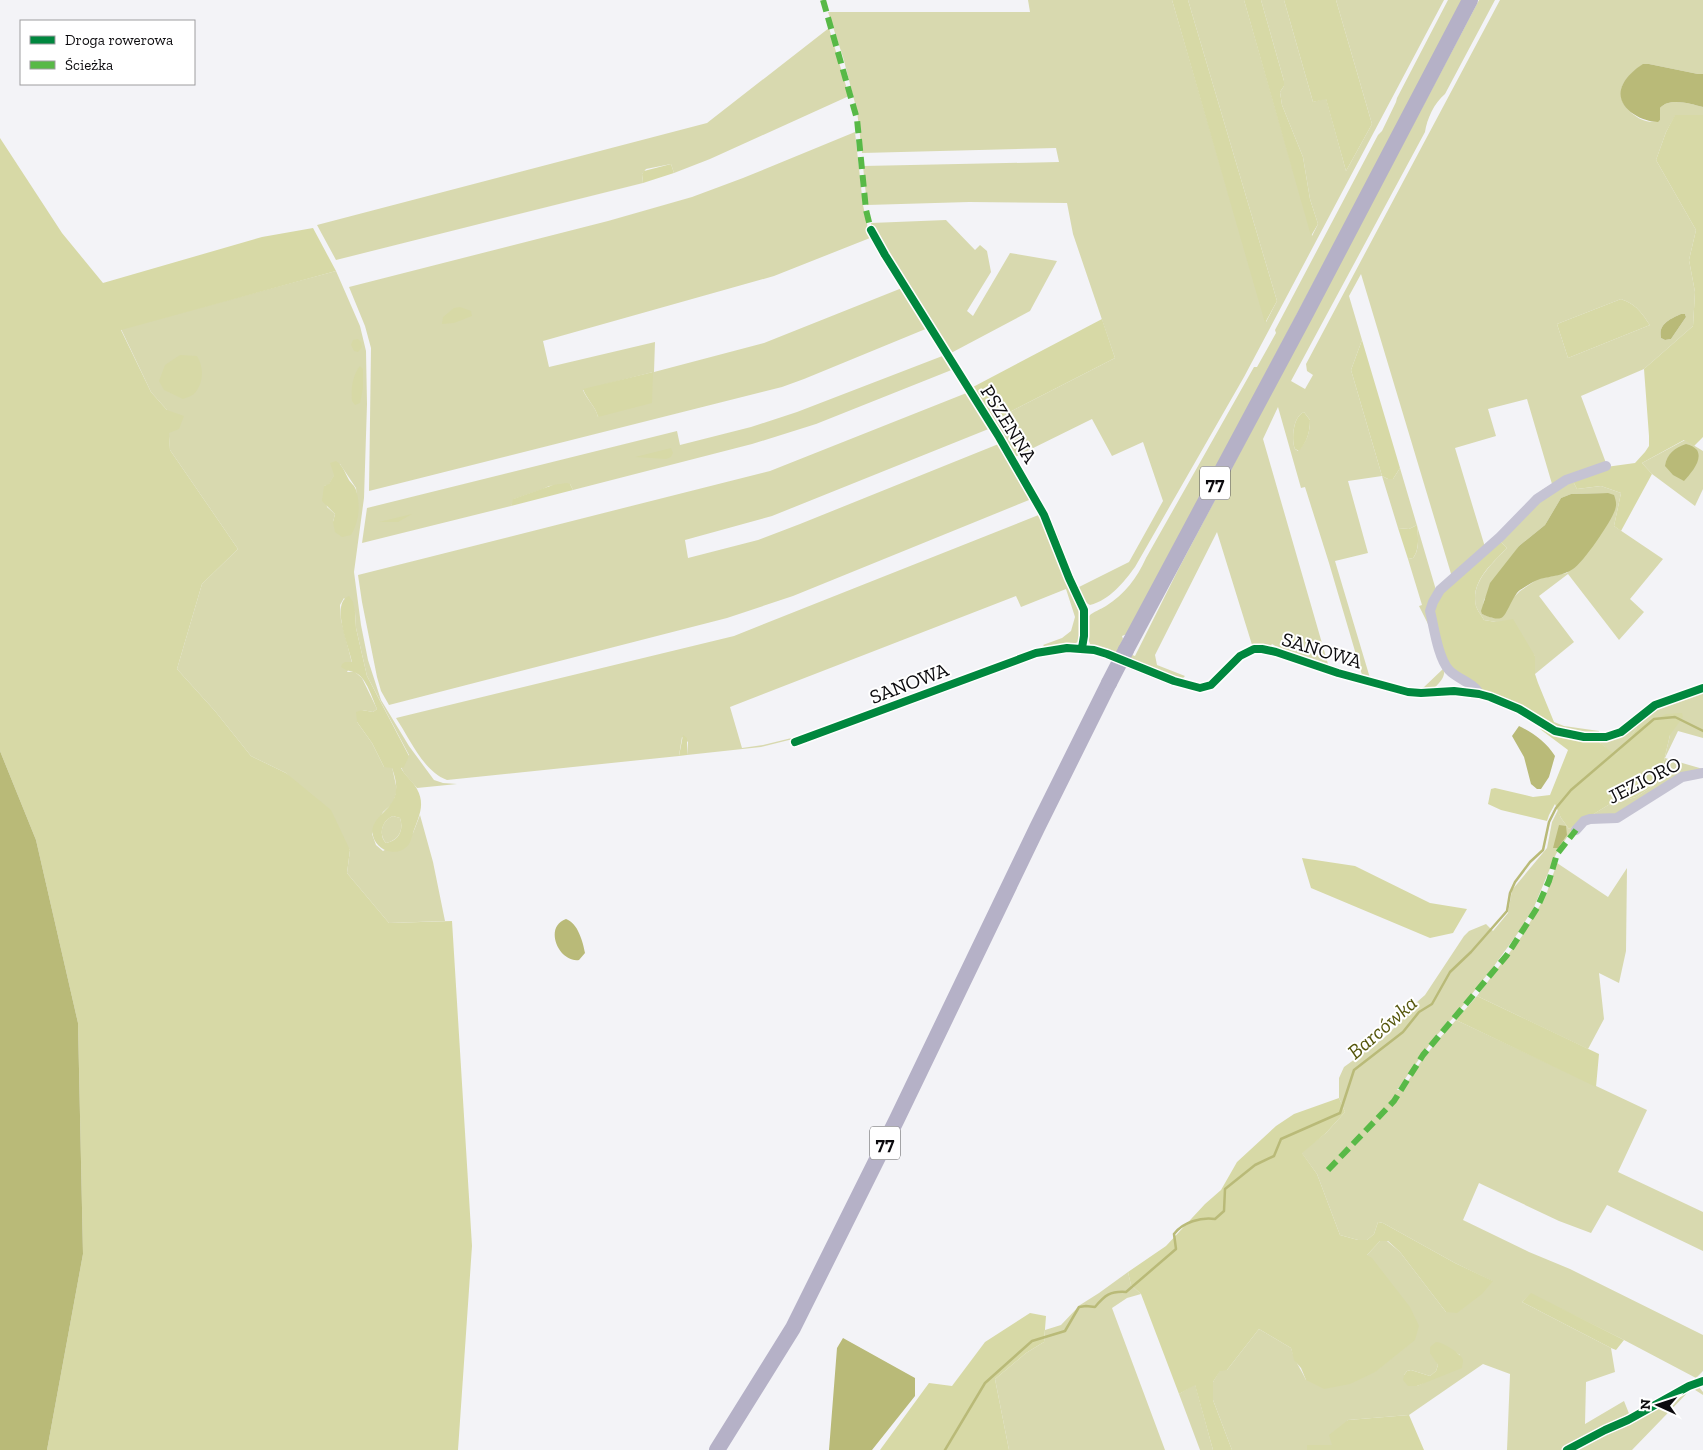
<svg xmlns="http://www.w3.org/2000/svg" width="1703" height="1450" viewBox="0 0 1703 1450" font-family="'Zilla Slab',serif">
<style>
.green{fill:#d8d9af;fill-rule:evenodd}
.forest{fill:#d7d9a6;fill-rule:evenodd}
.water{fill:#b9ba78}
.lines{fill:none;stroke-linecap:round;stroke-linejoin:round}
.stream{stroke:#b9ba78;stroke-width:2.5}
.street{stroke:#c5c3d3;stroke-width:10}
.primary{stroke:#b5b1c7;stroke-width:16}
.primary-bridge{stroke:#b5b1c7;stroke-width:16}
.quiet{stroke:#58b947;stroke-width:6;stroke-dasharray:12 6;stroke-linecap:butt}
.cycleway-casing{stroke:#fff;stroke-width:11}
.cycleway{stroke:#00873e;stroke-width:8}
.labels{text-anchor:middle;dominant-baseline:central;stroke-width:4;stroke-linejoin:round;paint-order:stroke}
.shield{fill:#fff;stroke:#555456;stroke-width:1}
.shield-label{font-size:19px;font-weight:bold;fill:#0c0b0e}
.street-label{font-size:20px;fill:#0c0b0e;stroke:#fff}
.water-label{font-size:21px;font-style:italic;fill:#54550b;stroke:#fff}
</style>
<rect width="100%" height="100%" fill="#f3f3f7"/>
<path class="green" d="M1028,0H1172L1266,322L1277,301L1188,0H1244L1312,236L1318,224L1310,199L1303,157L1282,105L1280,92L1284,86V81L1261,0H1284L1313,102L1326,98L1346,171L1372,124L1336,0H1444L1244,377L1135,567C1124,582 1110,600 1090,605C1075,598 1060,545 1053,528C1048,516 1042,504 1036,492L1058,535L1077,588L1129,562L1163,501L1143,442L1112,456L1092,419L1015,457L878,240L873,232L871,223L946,220L975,250L980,245L987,251L991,272L967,311L973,316L1010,253L1057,261L1030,311L951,353L994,420L1115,358L1073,234L1067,203L969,202L867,205L863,166L1059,162L1056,148L862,153L857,111L843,57L828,12H1030Z
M1448,0H1463L1131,628L1127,634L1122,636L1123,639L1118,650L1135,656L1179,568L1479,0H1495L1445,94C1434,103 1427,119 1425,132L1291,381L1305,389L1313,375L1307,371L1306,364L1500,0H1703V74H1698L1649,64C1641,64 1638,68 1632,73C1627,78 1621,84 1621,93C1620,109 1646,128 1660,120V108C1670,97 1690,104 1703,107V115L1675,116L1666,132L1656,160L1696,230L1689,260L1695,292L1693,326L1644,369L1581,396L1606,463L1578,471L1544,491L1542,490L1552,484L1527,399L1488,409L1496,436L1455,448L1485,547L1519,512V514L1501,533L1452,577L1361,274L1349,296L1362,340L1351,370L1382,476L1388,479H1393L1400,468L1436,590L1429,607V612L1438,649L1429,626L1419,606L1422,605L1408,559L1413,558C1420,549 1418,536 1417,525L1409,529L1398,528L1382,476L1348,481L1368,553L1335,561L1370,678L1362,675L1329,563L1305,487L1301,488L1278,407L1263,439L1328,664L1349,671L1347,673L1278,650L1277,647L1272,644L1269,648L1260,647L1253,648L1217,532L1155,655L1157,665L1185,676L1180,681L1174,677L1091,646L1088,639L1089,616C1094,611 1100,610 1106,606C1125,594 1137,578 1146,558L1254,367H1257L1276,333L1275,330L1378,135L1382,131L1396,102L1397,98ZM1621,299C1637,305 1641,312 1650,325L1568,358L1557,324ZM1681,314H1685L1686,317L1671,339L1665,340L1661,338C1658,324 1670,319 1681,314ZM1304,412L1310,420C1310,432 1307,442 1298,451L1295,449C1291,440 1293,416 1304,412Z
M829,28L849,96L710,159L674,173L671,164L646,169L642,174L643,183L336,260L317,225L707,123Z
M855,132L863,205L870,238L774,276L543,341L549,367L655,342L654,372L764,343L902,288L928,328L804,379L782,387L369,491L371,348L365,326L349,287L608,221L692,197L743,178ZM653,372L598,417C596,407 587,400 583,390Z
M336,271L360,326L366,351L367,404L364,498L354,572L361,625L368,660L381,700L409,746L434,780L443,783L457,784L417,788L404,773L401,767L409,755L367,676L356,628L355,612L344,598L340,605L341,620L352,663L347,672H355L362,678L377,709L373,712L362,710L357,722L372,743L384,767H392L397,790L393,803L383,812L372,834L376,845L383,851L413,833L420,815L433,862L445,921L389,923L347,873L350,850L286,773L251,756L215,711L177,669L202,584L238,549L170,450L167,410L151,392L121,329ZM340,464L356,488L357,498L333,522L335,514L327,507L324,486L329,485Z
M945,355L954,369L816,424L752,444L573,490L570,484L549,486L543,489L514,499L511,506L362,543L367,508L677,431L680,445L751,427L797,412Z
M969,392L991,428L772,516L685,540L688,558L758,540L800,524L1001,443L1034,498L793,596L727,618L389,705L381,691L377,677L362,602L358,575L770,471Z
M1685,440L1703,451V489L1695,506L1652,474L1642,463Z
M1572,479L1577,489L1601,486L1621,493L1614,526L1663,559L1630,599L1644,612L1619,640L1568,574L1539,596L1574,642L1535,674V656L1496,622L1484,620C1482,616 1477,610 1476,606C1470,582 1493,563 1507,548L1499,540L1537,502ZM1608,493L1567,573L1538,579L1520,591L1493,618L1482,614L1484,600L1519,546L1545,525L1561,498L1571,494Z
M1041,514L1079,612L1081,626L1078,642L1073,644L1045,647L1043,645L1062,638L1071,631L1075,617L1066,589L1021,607L1016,596L730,707L742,748L763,745L808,734L809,735L761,747L687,755L688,742L682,737L679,756L447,780C423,771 410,739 396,718L734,636Z
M1444,668C1446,677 1439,684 1432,690H1412L1409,688H1423Z
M1703,690V738L1678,731L1665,758L1703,769L1620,814L1590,816L1610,804L1636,797L1659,782L1670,735L1637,728L1616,756L1595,739H1608L1647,712Z
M1554,722L1564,726L1599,731V734L1554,728Z
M1558,810L1561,818L1569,829L1575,825L1556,854L1534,907L1518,933L1494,966L1453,1018L1435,1037L1397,1090H1402L1422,1060L1438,1040L1456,1020L1647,1110L1618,1172L1703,1212V1251L1607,1205L1591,1233L1559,1221L1479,1183L1463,1220L1529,1252L1570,1269L1703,1335V1371L1696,1378L1624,1340L1531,1294L1522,1302L1611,1348L1615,1372L1586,1382L1585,1424L1624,1401L1630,1416L1562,1450H1507L1510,1374L1483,1364L1409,1415L1348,1420L1333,1445H1308L1307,1450H1232L1213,1400V1382L1220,1370H1227L1259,1329L1291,1348C1294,1360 1301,1369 1306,1380L1367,1255L1380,1241H1387L1400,1252L1446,1312L1492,1281L1455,1263L1383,1223L1378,1222L1374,1234L1367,1240H1358L1340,1235L1317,1174L1301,1152L1326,1133L1345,1112L1339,1098V1078L1344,1067L1384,1038L1404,1018L1408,1010L1425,995L1464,936L1469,931L1486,924L1493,931L1508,913L1512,890L1547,848L1552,822ZM1455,1352L1460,1355L1429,1380L1417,1386L1404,1375L1407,1371L1411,1370L1430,1376L1436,1371L1438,1365L1435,1358Z
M393,816L400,818C404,830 399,840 386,843C378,834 382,820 393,816Z
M1557,863L1608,897L1627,868L1626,951L1619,983L1599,973L1604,1019L1588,1049L1477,996L1522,936L1546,895Z
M1128,1272L1131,1285L1141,1294L1127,1298L1112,1308L1165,1450H1009L995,1379L1026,1353L1044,1342L1045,1330L1061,1325L1080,1305L1099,1293Z
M1195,1384L1213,1450H1200L1179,1394Z
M1698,1386L1703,1392V1395L1692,1388L1632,1450H1572L1629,1422L1691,1387Z"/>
<path class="forest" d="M1172,0H1188L1277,301L1265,323Z
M1244,0H1261L1284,81V86L1280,92L1282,105L1303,157L1310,199L1318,224L1311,236Z
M1284,0H1336L1372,124L1346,171L1326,99L1313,102Z
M1675,115H1703V437L1694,446L1684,440L1642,463L1652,474L1621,531L1614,526L1621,493L1601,486L1577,489L1572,479L1606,467L1635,463L1645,452L1649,446V436L1644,369L1693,326L1695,292L1689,260L1696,230L1656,160L1666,132Z
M0,138L62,233L103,283L262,237L313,228L336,271L121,330L151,392L167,410L184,416L179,429L169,433L170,450L238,549L202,584L177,669L215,711L251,756L286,773L331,810L350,850L347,873L389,923L452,921L472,1246L458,1450H47L83,1254L78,1023L36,840L0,751Z
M671,164L674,173L643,183L642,174L644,171Z
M1621,299C1637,305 1641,312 1650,325L1568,358L1557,324Z
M460,307L471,311L472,316L454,323L442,324L443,317L454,308Z
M1102,319L1115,358L994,420L973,387Z
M358,339L361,342L362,347L358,352L354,351L351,345L353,340Z
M1362,340L1400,468L1393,479H1388L1382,476L1351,370Z
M180,355L197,356C204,367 204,383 194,394C191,396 186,398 183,399L164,390L159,381L165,365Z
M360,366L363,369V388L360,403L355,405L352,401C351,389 352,376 360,366Z
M653,372L652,403L598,417C596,407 587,400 583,389Z
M1304,412L1310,420C1310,432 1307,442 1299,451L1295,449C1291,440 1293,416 1304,412Z
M671,448L673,453L671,457L666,459L635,457Z
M336,461C343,465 345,473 349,480C351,483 355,486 356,490C361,505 359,522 351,535L342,537L335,532L333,522L335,514L322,501L324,486L329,484L334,475L330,463Z
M567,483L570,484L573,490L511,506L513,499L553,485Z
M412,514L398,522H379Z
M1417,525C1418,535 1420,549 1413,558L1408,559L1398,528L1409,529Z
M1499,540L1507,548C1493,563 1470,581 1476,606C1477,610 1482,616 1484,620L1496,622L1513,619L1535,656V674L1538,683L1554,722V728L1484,691L1452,670L1447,663L1433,614L1440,594Z
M349,596L353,602L355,612L356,628L367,676L409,756L404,767L401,768C405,776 413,781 417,789C426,805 418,818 413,833C412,836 411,841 409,844C399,858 377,852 373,836C368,817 395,811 396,790C397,783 394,774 392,768L384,767L372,743L357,722L356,712L362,710L373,712L377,709C372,698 367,679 356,673C351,671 346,671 341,667L342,664L345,662H352C349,647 330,603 349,596ZM393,816L400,818C404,830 399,841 386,843C378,835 382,820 393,816Z
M1682,713L1683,717L1670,735L1659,782L1636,797L1610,804L1569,829L1561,818L1555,804L1549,815L1547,821L1501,810L1488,804L1491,789L1495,788L1533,797L1550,795L1568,750L1540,729L1562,735L1595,739L1616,755L1637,728L1666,714Z
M683,735L687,738V755L679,756Z
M1302,858L1355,866L1430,903L1467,909L1453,933L1430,938L1311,888Z
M1477,996L1599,1054L1596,1087L1456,1020Z
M1339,1098L1345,1112L1326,1133L1302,1153L1317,1174L1340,1235L1358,1240H1367L1374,1234L1378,1222L1383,1223L1455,1263L1493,1281L1482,1294L1457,1313L1446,1312L1400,1252L1388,1241H1380L1367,1255L1372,1258L1410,1307L1419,1326L1415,1340L1375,1372L1350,1384L1324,1389L1306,1380L1301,1368L1294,1360L1291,1348L1259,1329L1227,1370L1220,1371L1213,1382V1400L1232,1450H1213L1195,1385L1179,1394L1141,1294L1131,1285L1128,1272L1166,1246L1205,1204L1221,1190L1237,1162L1276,1126L1294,1114Z
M1531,1293L1624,1340L1616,1350L1611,1348L1522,1302Z
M1030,1313L1046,1316L1044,1342L1026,1353L995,1379L1009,1450H880L929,1383L952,1386L985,1342Z
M1436,1342C1442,1342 1461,1353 1463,1360C1463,1363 1462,1366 1462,1368L1417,1386H1408L1403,1380L1404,1375L1407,1371L1411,1370L1430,1376L1436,1371L1438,1365L1430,1353V1347Z
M1409,1415L1424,1450H1307V1445H1332L1329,1435L1348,1420Z"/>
<path class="water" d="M1643,64H1649L1698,74H1703V107C1690,104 1670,97 1660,108V120L1658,122C1640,122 1612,106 1623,84C1627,76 1635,69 1643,64Z
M1681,314H1685L1686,317L1671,339L1665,340L1661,338C1658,324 1670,319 1681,314Z
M1686,444C1691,445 1694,447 1697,450C1703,460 1691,473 1684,481L1673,475L1665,466C1667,453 1675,448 1686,444Z
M1608,493L1614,495C1616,501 1617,504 1615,510C1611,522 1583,563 1573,569C1563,576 1551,576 1540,579C1534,581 1526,586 1520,590C1512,596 1507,616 1501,618C1495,620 1487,616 1482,614L1481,611L1490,583L1519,546L1545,525L1561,498L1571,494Z
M1519,726C1533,733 1546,742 1555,756L1549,777L1541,789H1537L1531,784L1524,757L1512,736Z
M0,751L36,840L78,1023L83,1254L47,1450H0Z
M1559,825L1566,826L1567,835L1558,848H1553Z
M566,919C578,923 583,942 585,953L579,960C559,963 543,927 566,919Z
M843,1338L915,1378V1396L872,1450H829L837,1348Z"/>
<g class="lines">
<path class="stream" d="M945,1450L985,1383L1032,1341L1065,1331L1079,1307L1086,1306L1095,1307C1105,1295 1110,1291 1126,1292L1176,1249L1174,1234C1183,1222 1201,1217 1215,1219L1224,1211L1225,1189L1255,1165L1274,1156L1281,1139L1340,1113L1354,1070L1403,1032L1419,1012L1432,1004L1450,972L1471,952L1507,911L1510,893L1515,882L1530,862L1543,850L1549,822L1556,808L1571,790L1654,719L1675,717L1703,731"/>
<path class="street" d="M871,230L885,255L999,437L1044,515L1069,578L1084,610V636L1082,648
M1479,694C1476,684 1457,679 1449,670C1438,658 1434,627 1430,611L1433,602L1440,590L1500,537L1537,499L1566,480L1606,466
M795,742L1036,653L1067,648L1094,650L1107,654L1174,681L1200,688L1211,685L1240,656L1254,649H1262L1276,652L1338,673L1408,692L1421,693L1454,691L1479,694L1490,697L1519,709L1555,731L1584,737H1606L1621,732L1655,705L1703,688
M1576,830L1584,821L1590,819L1617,818L1682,777L1703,773
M1567,1450L1605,1430L1628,1420L1689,1386L1703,1381"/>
<path class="primary" d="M1126,650L1304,317L1470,0
M717,1450L793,1328L897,1119L1037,828L1109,683"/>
<path class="primary-bridge" d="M1109,683L1126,650"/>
<path class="quiet" d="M823,0L857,119L866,210L871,230
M1328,1170L1394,1101L1423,1055L1507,955L1537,908L1549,881L1557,854L1576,830"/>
<g class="cycleway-casing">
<path id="cycleway" d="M871,230L885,255L999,437L1044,515L1069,578L1084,610V636L1082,648
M795,742L1036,653L1067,648L1094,650L1107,654L1174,681L1200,688L1211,685L1240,656L1254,649H1262L1276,652L1338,673L1408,692L1421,693L1454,691L1479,694L1490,697L1519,709L1555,731L1584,737H1606L1621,732L1655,705L1703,688
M1567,1450L1605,1430L1628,1420L1689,1386L1703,1381"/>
</g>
<use href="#cycleway" class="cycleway"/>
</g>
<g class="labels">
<g class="shield">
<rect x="1200" y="466.5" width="30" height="33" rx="4"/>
<rect x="870" y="1126.5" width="30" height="33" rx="4"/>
</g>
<g class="shield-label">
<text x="1215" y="483">77</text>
<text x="885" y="1143">77</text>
</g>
<g class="street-label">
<text transform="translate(1009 424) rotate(58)">PSZENNA</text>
<text transform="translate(1322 650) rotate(17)">SANOWA</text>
<text transform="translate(909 683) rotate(-21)">SANOWA</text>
<text transform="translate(1644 780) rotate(-27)">JEZIORO</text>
</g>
<g class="water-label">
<text transform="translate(1382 1027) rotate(-41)">Barcówka</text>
</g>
</g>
<rect x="20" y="20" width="175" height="65" fill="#ffffff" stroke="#9e9d9f"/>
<rect x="30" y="36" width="25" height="8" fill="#00873e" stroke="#9e9d9f"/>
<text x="65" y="45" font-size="15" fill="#0c0b0e">Droga rowerowa</text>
<rect x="30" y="61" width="25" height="8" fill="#58b947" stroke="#9e9d9f"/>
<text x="65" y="70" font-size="15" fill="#0c0b0e">Ścieżka</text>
<g transform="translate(1658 1405) rotate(273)" stroke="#ffffff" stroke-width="4" paint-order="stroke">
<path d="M0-4L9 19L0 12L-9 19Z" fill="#0c0b0e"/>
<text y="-8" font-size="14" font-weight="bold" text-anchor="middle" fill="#0c0b0e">N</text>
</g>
</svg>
